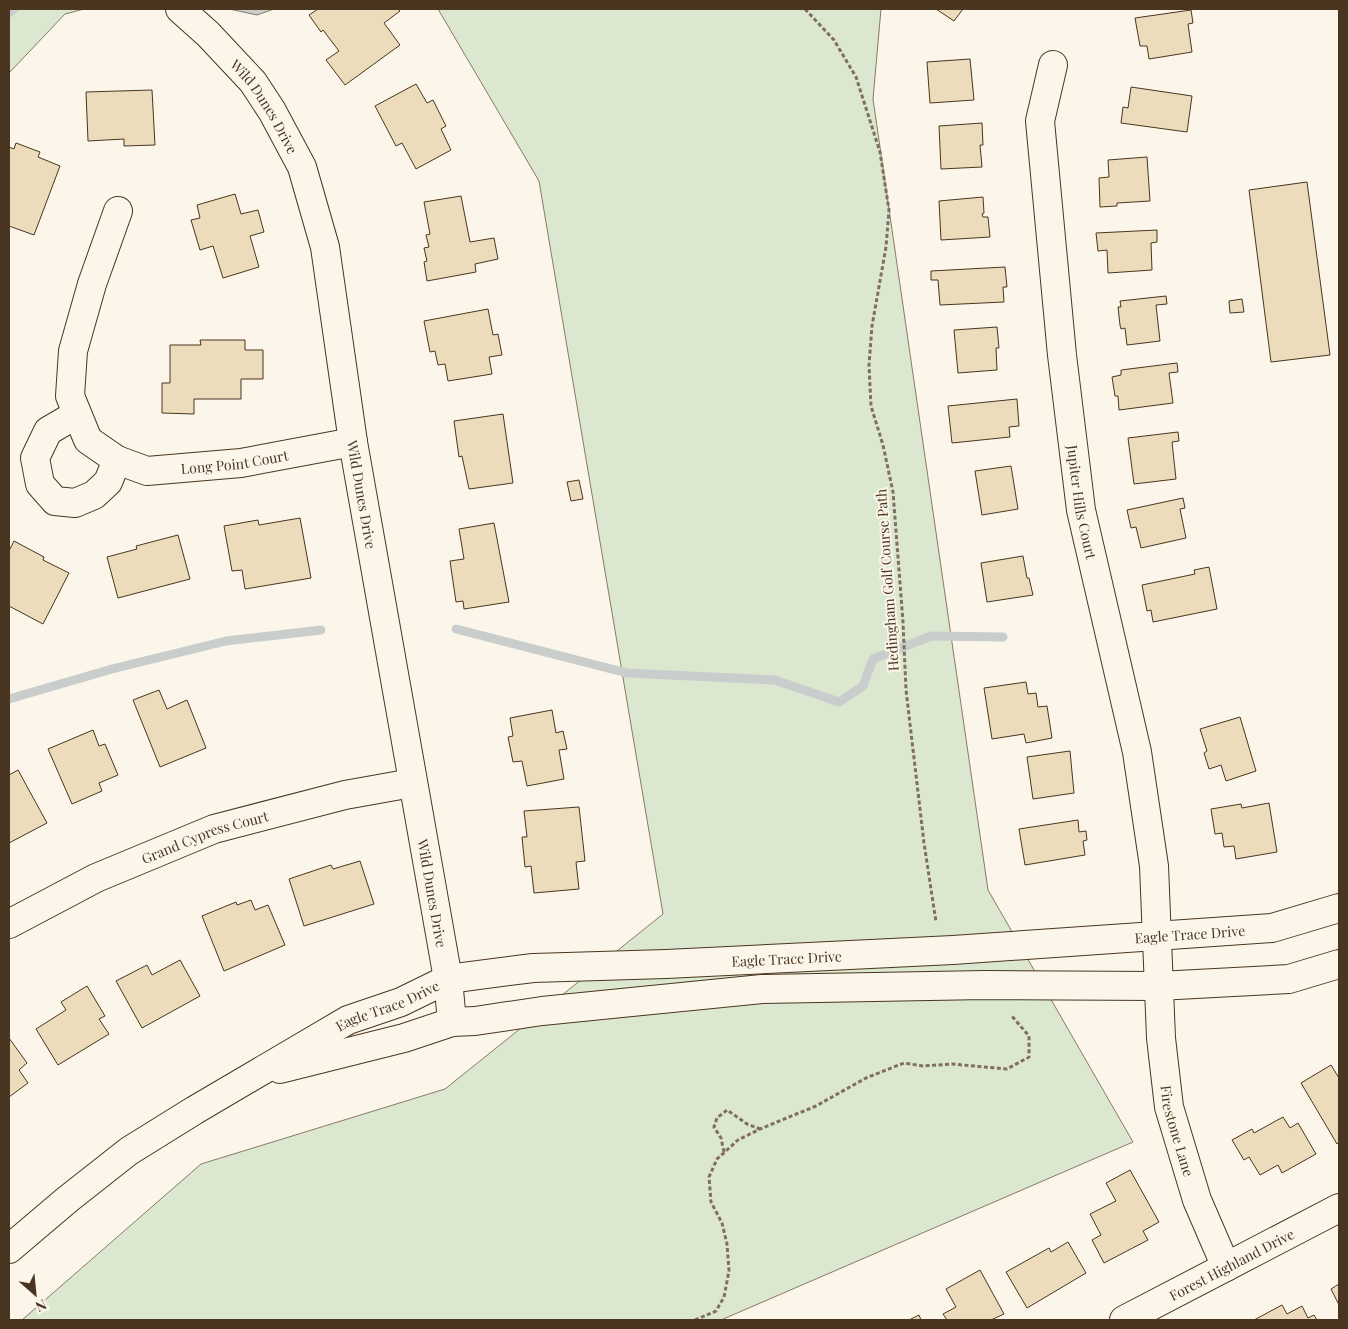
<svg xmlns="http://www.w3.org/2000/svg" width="1348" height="1329" viewBox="0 0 1348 1329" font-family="'Playfair Display',serif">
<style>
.green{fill:#dce7d0;stroke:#887966}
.water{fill:#c9cecd;stroke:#887966}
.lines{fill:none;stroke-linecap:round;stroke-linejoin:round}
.stream{stroke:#c9cecd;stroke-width:9}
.building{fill:#ecdcbc;stroke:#4a3520}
.minor-casing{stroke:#4a3520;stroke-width:30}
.path{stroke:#7f6f5c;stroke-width:3;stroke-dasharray:4 2.5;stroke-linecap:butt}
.minor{stroke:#fbf6e9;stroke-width:28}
.labels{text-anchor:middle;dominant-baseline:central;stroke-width:4;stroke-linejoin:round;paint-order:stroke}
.street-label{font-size:14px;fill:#4a3520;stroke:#fbf6e9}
</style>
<rect width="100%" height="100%" fill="#fbf6e9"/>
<path class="green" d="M9,9H84L65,14L9,73Z
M438,9H881L873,99L988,890L1133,1142L721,1320H22L201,1164L445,1089L663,914L539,181Z"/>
<path class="water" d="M229,9H274L257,15Z"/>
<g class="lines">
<path class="stream" d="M9,13L14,9
M456,629L627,673L775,680L839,702L863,686L873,659L931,636L1003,637
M9,699L112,669L226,641L321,630"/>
</g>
<path class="building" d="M318,9H398L400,11L384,23L400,45L345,85L326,60L339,51L323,30L321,32L309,15Z
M936,9H963L954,21Z
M1191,10L1193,23L1188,24L1192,52L1149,59L1147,46H1140L1135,18Z
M970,59L974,100L930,103L927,62Z
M416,84L427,103L433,100L446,126L441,129L451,150L416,169L402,143L396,146L375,106Z
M1131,87L1192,96L1187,132L1121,123L1123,107L1128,108Z
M152,90L155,145L124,146V139L88,141L86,92Z
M982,123L983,145H980L982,167L941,169L939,126Z
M16,143L40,152L38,157L60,166L34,235L9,226V147L14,149Z
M1147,157L1150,201L1117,203V206L1100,207L1099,178L1109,177L1108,160Z
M1307,182L1330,355L1271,362L1249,190Z
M235,194L241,214L258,210L264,232L250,236L259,267L223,278L213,246L200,250L191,220L200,218L197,205Z
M461,196L470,242L494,238L498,259L475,264L476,272L427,281L424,262L427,261L424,248L429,247L426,235L430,234L424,202Z
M983,197L984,213L982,214L983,217H988L990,237L941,240L939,201Z
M1157,230V242L1151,243L1152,270L1108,273L1107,250L1098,251L1096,233Z
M1005,267L1007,287H1003L1004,302L940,305L938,280H931V271Z
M1166,296L1167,304L1156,305L1160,341L1127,345L1125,328L1121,329L1120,325L1118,307H1121L1120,301Z
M1242,299L1244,312L1230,313L1229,301Z
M488,309L493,335L498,334L502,355L489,357L492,374L448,381L445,364L438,365L435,351L430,352L424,321Z
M997,327L999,348H996L997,370L958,373L954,330Z
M200,340H245V350H263V379H241V399H194V414L162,413V383H170V345H201Z
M1177,363L1178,372L1169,373L1173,403L1119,410L1118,396H1115L1112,377L1121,375V370Z
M1017,399L1019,426L1009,427L1010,437L952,443L948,406Z
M503,414L513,483L469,489L462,456L459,457L454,421Z
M1178,432L1179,441L1172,442L1176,479L1134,484L1128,438Z
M1011,466L1018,509L982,515L975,471Z
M579,480L583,499L571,501L567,482Z
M1183,498L1185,508L1180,509L1186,538L1141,548L1136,527L1131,528L1127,510Z
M300,518L311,578L245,589L242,570L232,571L224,526L258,520L259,525Z
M494,523L509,602L464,609L463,601L456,602L450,561L464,559L459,529Z
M178,535L190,579L118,598L107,557L137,549L136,546Z
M14,541L44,557L43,560L69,573L43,624L9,606V551Z
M1023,556L1027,578H1029L1033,595L987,602L981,563Z
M1209,567L1217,609L1153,622L1151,610L1147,611L1142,585L1195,574L1194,570Z
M1026,682L1028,694L1036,693L1038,707L1047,706L1052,738L1026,743L1024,734L992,739L984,688Z
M159,690L167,709L187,700L206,748L160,767L133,700Z
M552,710L556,733L563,731L567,749L559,750L564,779L527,786L522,761L513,762L508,737L513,736L510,718Z
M1240,717L1256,771L1226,781L1221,765L1209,769L1204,753L1207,751L1200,729Z
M93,730L99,746L105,744L118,775L99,783L102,791L72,804L48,749Z
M1070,751L1074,793L1033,799L1027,757Z
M18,770L47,823L9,843V775Z
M1269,803L1277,852L1236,859L1234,846L1224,847L1222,833L1215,834L1211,809L1241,804L1242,808Z
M579,807L585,861L576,862L579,889L534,893L531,866L525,867L522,837H527L524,811Z
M1078,820L1079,832L1086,831L1087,840L1083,841L1085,855L1025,865L1019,829Z
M360,861L374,904L304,926L289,879L331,865L333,869Z
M251,900L255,910L268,905L285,945L224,971L202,916L236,902L237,905Z
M180,960L200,996L142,1028L116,981L147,965L152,975Z
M87,986L105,1016L99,1019L109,1034L58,1065L36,1029L66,1010L61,1002Z
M9,1038L27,1063L19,1070L28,1083L9,1097Z
M1331,1065L1339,1078V1142L1337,1144L1301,1083Z
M1283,1117L1290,1128L1298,1123L1316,1154L1282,1173L1278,1165L1260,1175L1249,1157L1244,1160L1232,1140L1252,1129L1254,1133Z
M1130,1170L1159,1222L1143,1231L1148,1240L1104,1263L1092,1240L1101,1235L1090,1214L1116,1201L1106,1183Z
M1068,1242L1086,1273L1027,1308L1006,1272L1049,1248L1051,1252Z
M980,1270L1004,1314L991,1320H947L943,1314L956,1307L946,1289Z
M1339,1284V1305L1331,1289Z
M1282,1305L1287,1314L1302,1306L1308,1318L1314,1315L1317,1320H1254Z
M919,1315L921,1320H909Z"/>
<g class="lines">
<g class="minor-casing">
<g id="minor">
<path id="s1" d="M180,9L208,34L253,82L272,111L302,167L325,247L353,442L448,979L452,1022"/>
<path id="s2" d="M1053,65L1040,121L1062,355L1081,510L1137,752L1154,866L1161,1038L1169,1107L1197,1200L1226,1267"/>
<path id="s3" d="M118,211L92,284L73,351L70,396L88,440L117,460L147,471L241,463L353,442"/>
<path d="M77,414L48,431L35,458L40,484L55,501L75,503L94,495L108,482L117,460"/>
<path id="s4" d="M9,924L96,878L214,829L345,795L412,783"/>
<path d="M280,1069L404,1038L452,1022L475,1021L542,1011L762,989L985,985L1158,986L1289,979L1339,964"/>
<path id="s5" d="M9,1249L68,1199L129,1151L195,1110L348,1020L401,1002L448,979L533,968L666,964L953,950L1272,928L1339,908"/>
<path id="s6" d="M1124,1320L1339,1208"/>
</g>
</g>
<path class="path" d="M805,9L834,40L856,77L880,152L889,210L886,247L872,326L869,365L871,406L883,445L893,492L903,622L906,690L924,843L936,922
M724,1152L721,1138L714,1127L717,1118L727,1110L747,1124L760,1129
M695,1320L716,1311L724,1297L729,1271L727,1244L722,1223L711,1202L709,1177L717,1159L738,1140L760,1129L816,1106L866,1078L904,1063L923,1066L952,1064L1007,1069L1029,1057V1036L1011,1015"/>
<use href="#minor" class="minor"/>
</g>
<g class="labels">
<g class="street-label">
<text stroke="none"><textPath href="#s1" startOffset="130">Wild Dunes Drive</textPath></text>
<text stroke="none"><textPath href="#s3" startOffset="395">Long Point Court</textPath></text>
<text stroke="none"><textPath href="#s1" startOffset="535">Wild Dunes Drive</textPath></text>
<text stroke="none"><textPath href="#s2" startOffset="441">Jupiter Hills Court</textPath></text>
<text transform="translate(887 580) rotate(-94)">Hedingham Golf Course Path</text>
<text stroke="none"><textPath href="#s4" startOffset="215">Grand Cypress Court</textPath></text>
<text stroke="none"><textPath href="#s1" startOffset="940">Wild Dunes Drive</textPath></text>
<text stroke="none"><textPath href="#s5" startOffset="1262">Eagle Trace Drive</textPath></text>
<text stroke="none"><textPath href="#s5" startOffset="858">Eagle Trace Drive</textPath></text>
<text stroke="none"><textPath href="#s5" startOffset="452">Eagle Trace Drive</textPath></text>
<text stroke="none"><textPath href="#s2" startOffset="1079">Firestone Lane</textPath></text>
<text stroke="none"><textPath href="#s6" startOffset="121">Forest Highland Drive</textPath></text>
</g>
</g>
<rect width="1348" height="1329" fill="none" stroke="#4a3520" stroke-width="20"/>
<g transform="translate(35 1294) rotate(153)" stroke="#fbf6e9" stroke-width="4" paint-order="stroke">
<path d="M0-4L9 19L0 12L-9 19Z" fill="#4a3520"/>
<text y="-8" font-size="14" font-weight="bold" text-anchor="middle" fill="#4a3520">N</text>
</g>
</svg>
